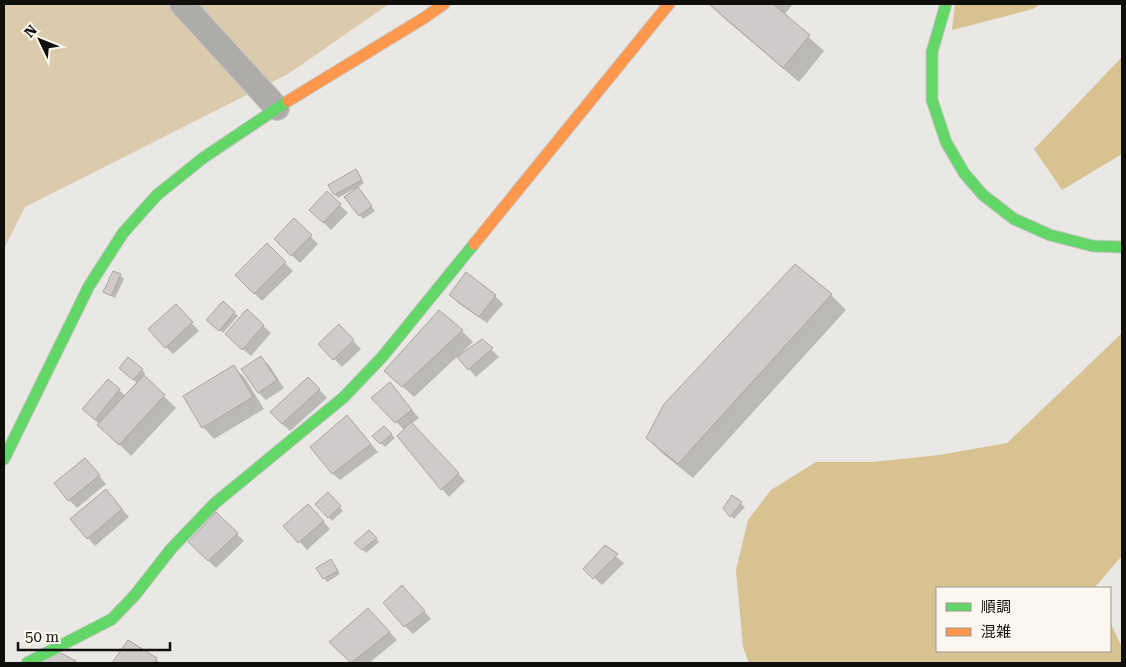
<svg xmlns="http://www.w3.org/2000/svg" width="1126" height="667" viewBox="0 0 1126 667" font-family="'Roboto Serif','Noto Sans JP',serif">
<style>
.green{fill:#dbcbac}
.forest{fill:#d9c292}
.shadow{fill:#0003}
.building{fill:#cecbca;stroke:#a9a7a5}
.lines{fill:none;stroke-linecap:round;stroke-linejoin:round}
.street-casing{stroke:#c6c5c2;stroke-width:26}
.fast-casing{stroke:#c6c5c2;stroke-width:13}
.slow-casing{stroke:#c6c5c2;stroke-width:13}
.street{stroke:#adaca9;stroke-width:24}
.fast{stroke:#63d668;stroke-width:11}
.slow{stroke:#ff974d;stroke-width:11}
</style>
<rect width="100%" height="100%" fill="#eae8e4"/>
<path class="green" d="M4,4H389L288,74L25,207L4,249Z"/>
<path class="forest" d="M955,4H1041L1033,9L952,30Z
M1122,57V154L1062,190L1034,149Z
M1122,333V556L1094,588H937V651H1110V622L1122,647V663H749L743,647L736,570L748,520L771,490L816,462H872L939,455L1007,443Z"/>
<path class="shadow" d="M713,4H793L784,15L824,51L799,82L726,20L711,5Z
M356,171L364,183L357,188L375,211L363,219L346,197L354,191V189L338,198L335,194Z
M327,193L348,213L331,230L311,210Z
M294,220L318,244L300,263L275,239Z
M267,245L293,271L262,301L236,275Z
M795,266L831,295L846,310L693,478L662,453L647,438Z
M120,275L124,279L115,298L105,292Z
M451,295L495,296L503,304L487,323L458,303Z
M223,302L238,316L223,333L208,319Z
M247,311L271,333L251,356L234,342Z
M183,313L199,331L173,354L166,347Z
M339,326L361,349L342,367L320,344Z
M462,331L473,342L460,355L461,356L482,341L499,357L476,377L458,356L414,397L386,371Z
M261,358L269,365L284,388L266,400L259,393L243,370Z
M234,367L245,378L264,409L214,439L203,427Z
M142,370L145,373L143,376L176,408L131,456L92,417L108,381L126,396L138,384L124,372Z
M316,386L327,398L290,431L282,424Z
M397,392L419,418L411,424L465,481L449,497L442,489L404,430L373,398Z
M347,416L378,452L340,480L332,473Z
M384,428L395,438L385,447L374,436Z
M92,467L106,484L77,508L69,500Z
M106,490L129,517L95,546L88,538Z
M328,494L343,511L332,521L317,504Z
M733,497L745,507L734,519L731,516Z
M316,513L330,529L307,550L285,526Z
M216,514L244,541L216,568L197,550Z
M369,531L379,542L366,553L356,543Z
M605,547L624,563L602,585L584,568Z
M330,560L340,574L327,582L324,578Z
M410,595L431,619L413,634L405,626Z
M376,617L397,640L369,663H353L331,642Z
M128,641L156,659L160,663H113Z"/>
<path class="building" d="M711,4H773L810,35L783,68L710,5Z
M356,169L362,180L334,195L328,185Z
M358,187L372,206L359,216L344,197Z
M327,191L341,204L323,223L309,210Z
M294,218L312,235L291,256L274,239Z
M267,243L286,262L254,294L235,275Z
M795,264L832,294L678,464L646,438L664,404Z
M113,271L121,274L111,296L103,292Z
M466,272L496,295L479,317L449,295Z
M223,301L235,312L219,331L206,320Z
M176,304L193,322L165,348L148,329Z
M247,309L264,325L242,350L225,334Z
M439,310L463,330L402,387L384,371Z
M339,324L354,340L333,360L318,344Z
M482,339L493,348L468,370L457,357Z
M261,356L277,380L258,393L241,369Z
M128,357L143,369L133,380L119,368Z
M234,365L253,397L202,428L183,396Z
M144,375L165,395L119,445L97,425Z
M308,377L320,389L282,424L270,412Z
M108,379L120,389L95,420L82,409Z
M390,382L412,410L395,423L371,398Z
M347,415L371,444L332,474L310,447Z
M411,422L459,473L441,490L397,436Z
M384,426L392,434L380,444L372,436Z
M85,458L100,475L68,501L54,483Z
M106,489L122,509L87,539L70,519Z
M328,492L341,506L328,518L315,504Z
M732,495L742,502L730,517L723,508Z
M308,504L324,521L298,543L283,526Z
M216,512L238,533L208,561L188,542Z
M369,530L377,538L362,550L354,543Z
M605,545L618,554L593,579L583,569Z
M331,559L338,571L323,579L316,568Z
M402,585L425,611L404,627L383,603Z
M368,608L390,632L351,663L329,642Z
M128,640L157,658L154,663H112Z
M59,652L76,661L74,663H38Z"/>
<g class="lines">
<g class="street-casing">
<path id="street" d="M182,4L277,108"/>
</g>
<g class="fast-casing">
<path id="fast" d="M946,4L932,52V100L946,142L964,173L983,195L1014,219L1050,235L1093,246L1122,247
M4,459L89,286L123,233L157,195L203,158L288,101
M27,663L112,619L135,595L171,549L215,503L344,397L383,356L474,244"/>
</g>
<g class="slow-casing">
<path id="slow" d="M288,101L424,18L444,4
M474,244L669,4"/>
</g>
<use href="#street" class="street"/>
<use href="#fast" class="fast"/>
<use href="#slow" class="slow"/>
</g>
<rect width="1126" height="667" fill="none" stroke="#100f0c" stroke-width="10"/>
<rect x="936" y="587" width="175" height="65" fill="#fbf6ee" stroke="#9d9a94"/>
<rect x="946" y="603" width="25" height="8" fill="#63d668" stroke="#9d9a94"/>
<text x="981" y="612" font-size="15" fill="#100f0c">順調</text>
<rect x="946" y="628" width="25" height="8" fill="#ff974d" stroke="#9d9a94"/>
<text x="981" y="637" font-size="15" fill="#100f0c">混雑</text>
<g transform="translate(40 40) rotate(313)" stroke="#fbf6ee" stroke-width="4" paint-order="stroke">
<path d="M0-4L9 19L0 12L-9 19Z" fill="#100f0c"/>
<text y="-8" font-size="14" font-weight="bold" text-anchor="middle" fill="#100f0c">N</text>
</g>
<path d="M18 642v8h152v-8" fill="none" stroke="#100f0c" stroke-width="2.5"/>
<text x="25" y="642" font-size="15" fill="#100f0c" stroke="#fbf6ee" stroke-width="4" paint-order="stroke">50 m</text>
</svg>
